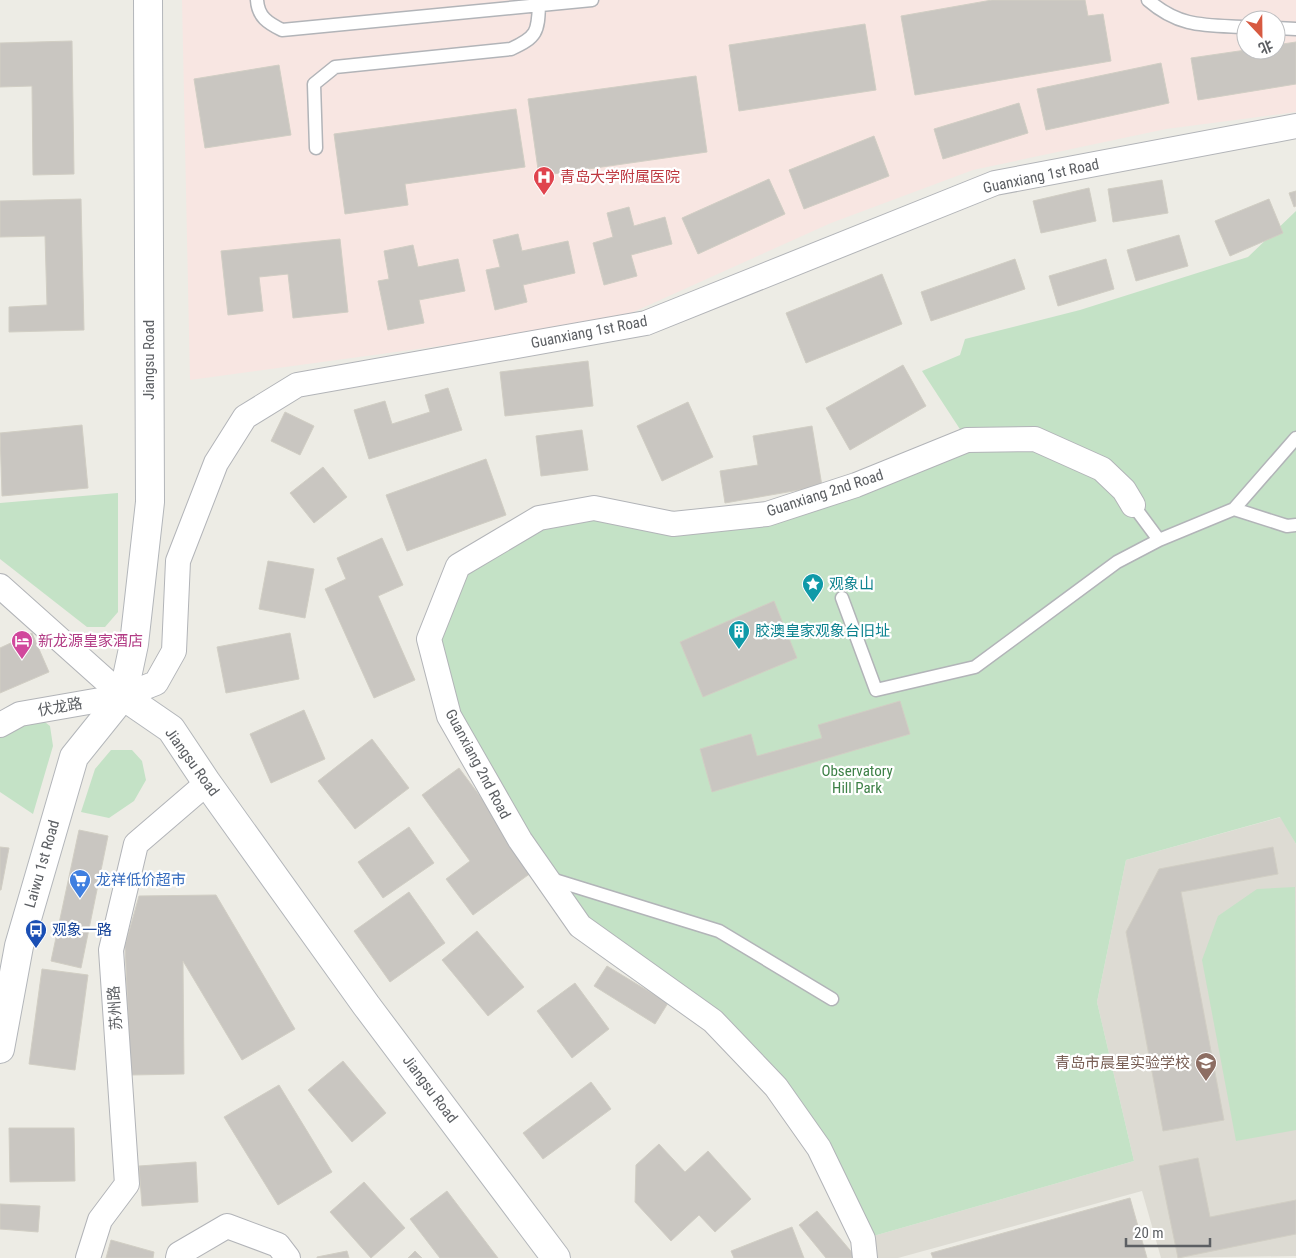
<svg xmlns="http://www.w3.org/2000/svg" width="1296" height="1258" viewBox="0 0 1296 1258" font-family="'Roboto Condensed','Noto Sans SC',sans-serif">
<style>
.education{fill:#dddbd3}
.medical{fill:#f8e6e2;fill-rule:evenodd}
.green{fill:#c4e2c6}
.building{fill:#c9c6c1;stroke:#d1cec4}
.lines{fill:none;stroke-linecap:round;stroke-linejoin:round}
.lane-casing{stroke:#b2b4b8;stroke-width:15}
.street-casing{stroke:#b2b4b8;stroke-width:26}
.secondary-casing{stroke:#b3b6ba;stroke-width:30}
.lane{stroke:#fff;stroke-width:12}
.street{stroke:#fff;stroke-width:24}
.secondary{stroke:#fff;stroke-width:28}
.labels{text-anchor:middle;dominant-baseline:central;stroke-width:4.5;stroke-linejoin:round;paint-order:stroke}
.street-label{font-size:15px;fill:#5c5f63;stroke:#fff}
.health-label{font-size:15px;fill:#be3a42;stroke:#fff;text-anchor:start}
.culture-label{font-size:15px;fill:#0d838f;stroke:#fff;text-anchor:start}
.hotel-label{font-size:15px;fill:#b23c85;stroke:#fff;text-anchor:start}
.park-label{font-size:15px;fill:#3e8147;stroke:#fff}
.shop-label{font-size:15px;fill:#366cbe;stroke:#fff;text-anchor:start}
.transit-label{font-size:15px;fill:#164399;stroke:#fff;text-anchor:start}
.education-label{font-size:15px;fill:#785e54;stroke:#fff;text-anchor:end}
</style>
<rect width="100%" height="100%" fill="#edece5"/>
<path class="education" d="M1281,817L1296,844V1256L1161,1258L1142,1191L898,1258H865L863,1239L1134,1161L1097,1002L1126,860Z"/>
<path class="medical" d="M182,0H1296V112L1166,129L973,170L831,223L609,323L190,380ZM1246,20H1276V50H1246Z"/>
<path class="green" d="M1296,211V844L1280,817L1126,860L1097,1002L1134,1161L863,1239L776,1087L580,926L449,716L429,639L458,566L539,518L594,508L673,524L767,514L967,440L922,371L960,355L965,339L1080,310L1248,257Z
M118,493V612L105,627H87L0,559V503Z
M41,719L50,726L53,746L33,814L0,792V734Z
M111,750H132L142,761L146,780L134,801L109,818L81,812L95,769Z
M1295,887L1296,1130L1236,1141L1202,960L1218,916L1257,889Z"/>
<path class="building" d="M992,0H1085L1088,16L1103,14L1111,61L915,95L901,16Z
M865,24L876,90L739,111L729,45Z
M72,41L74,174L33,175L32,86L0,87V43Z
M1296,42V84L1198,100L1191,58L1246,50H1276V45Z
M1161,63L1169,103L1046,130L1037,89Z
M279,65L291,135L205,148L194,79Z
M696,76L707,152L539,176L528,99Z
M1019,103L1028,133L943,159L934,129Z
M516,109L525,167L405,184L408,205L345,214L334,134Z
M874,136L889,176L804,209L789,170Z
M769,179L785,214L698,254L682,218Z
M1162,180L1168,213L1113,222L1108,189Z
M1089,188L1096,221L1041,233L1033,201Z
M1296,191V206L1294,207L1289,193Z
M81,199L84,330L9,332V307L47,305L45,236L0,237V201Z
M1269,199L1283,233L1230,256L1215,221Z
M629,207L634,226L665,217L672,244L631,255L637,276L604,285L593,243L613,237L607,213Z
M518,234L522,251L568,241L575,273L523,285L527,302L495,310L486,270L500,267L493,240Z
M1179,235L1188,266L1136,281L1127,250Z
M340,239L348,312L293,318L288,274L259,277L263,311L228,315L221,251Z
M413,245L418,267L458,259L465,291L419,300L424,323L388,330L378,281L389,279L384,251Z
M1015,259L1025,289L931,321L921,292Z
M1106,259L1114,289L1058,306L1049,276Z
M882,274L902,324L806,363L786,313Z
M588,361L593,406L505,416L500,372Z
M903,365L926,406L850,450L826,408Z
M448,388L462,430L369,459L354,410L385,401L392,424L430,412L425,395Z
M688,402L713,457L662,481L637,426Z
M285,412L314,426L300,455L271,441Z
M82,425L88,488L2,496L0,433Z
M812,426L822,486L725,503L720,471L758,465L753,436Z
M582,430L588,470L541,476L536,436Z
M486,459L506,515L407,551L386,495Z
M323,467L347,497L314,523L290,493Z
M382,538L403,585L378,596L415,680L374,698L325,589L346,579L337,558Z
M268,561L314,569L305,618L259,609Z
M774,601L797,658L703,697L680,642Z
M32,633L49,672L0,693V648Z
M290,633L299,679L226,693L217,647Z
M900,701L910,734L712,792L700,749L751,734L757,756L822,738L818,725Z
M304,710L325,759L271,783L250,734Z
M372,739L409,788L355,829L318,781Z
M459,768L535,870L473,915L446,879L470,861L422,795Z
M409,827L434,863L383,898L358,862Z
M79,830L108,836L81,968L51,961Z
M0,847L9,848L1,890H0Z
M1273,847L1278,874L1181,892L1224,1120L1163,1131L1126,932L1159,869Z
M409,892L445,943L390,982L354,931Z
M216,895L295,1029L242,1060L183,961L184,1074L131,1075L125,946L139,896Z
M477,931L524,987L488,1016L442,960Z
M607,966L668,1003L655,1024L594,986Z
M42,969L88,975L75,1070L29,1064Z
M575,983L609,1029L572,1058L537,1011Z
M343,1061L386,1113L352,1142L308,1090Z
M591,1082L611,1109L543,1159L523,1133Z
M279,1085L332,1172L278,1205L224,1117Z
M9,1128H74L75,1181L10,1182Z
M659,1144L685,1172L708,1151L751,1199L715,1232L699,1215L671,1241L635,1202L636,1165Z
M1198,1158L1210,1217L1296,1200V1234L1178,1258L1159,1166Z
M196,1162L198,1202L142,1206L139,1166Z
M364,1182L405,1228L371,1258L330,1212Z
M447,1191L498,1258H440L410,1219Z
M1130,1198L1147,1258H933L931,1253Z
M0,1204L40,1206L38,1232L0,1229Z
M817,1211L855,1256L852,1258H826L799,1225Z
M792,1227L804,1258H734L731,1251Z
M111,1240L154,1252L153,1258H106Z
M347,1251L349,1258H317V1257Z
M415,1251L422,1258H408Z"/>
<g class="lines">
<g class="lane-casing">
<path id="lane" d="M257,0C258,17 268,23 282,30L592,0
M1148,0C1180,28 1206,25 1246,27
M1276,28L1296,29
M316,148L314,84L335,67L511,49C537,37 538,32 539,5
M1133,505L1159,540L1234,509L1287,526L1296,525
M1234,509L1296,438
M842,598L876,690L975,667L1117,562L1159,540
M548,878L719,931L832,999"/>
</g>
<g class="street-casing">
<path id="street" d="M0,586L123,696
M0,725L20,714L123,696L156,683L174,651L178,561L216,463L245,417L297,385L646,323L995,183L1296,126
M88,1258L100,1220L127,1184L111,950L136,844L207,783
M178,1258L179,1254L227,1226L278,1245L288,1258
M865,1258L863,1239L819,1148L776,1087L713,1021L580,926L520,840L449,716L429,639L458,566L539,518L594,508L673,524L767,514L856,485L967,440L1035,439L1102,469L1124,490L1133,505"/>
</g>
<g class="secondary-casing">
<path id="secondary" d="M123,696L171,729L207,783L366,1005L556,1258
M0,1049L19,946L74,757L123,696L134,644L150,502L148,0"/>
</g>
<use href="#lane" class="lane"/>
<use href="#street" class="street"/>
<use href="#secondary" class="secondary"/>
</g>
<defs>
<g id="hospital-pin" transform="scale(1.125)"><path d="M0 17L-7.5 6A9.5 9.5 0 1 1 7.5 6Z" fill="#e0444e" stroke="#fff"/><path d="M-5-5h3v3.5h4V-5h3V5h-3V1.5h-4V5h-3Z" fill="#fff"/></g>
<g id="sight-pin" transform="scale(1.125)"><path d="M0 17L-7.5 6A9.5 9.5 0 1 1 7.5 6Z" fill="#0f9aa8" stroke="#fff"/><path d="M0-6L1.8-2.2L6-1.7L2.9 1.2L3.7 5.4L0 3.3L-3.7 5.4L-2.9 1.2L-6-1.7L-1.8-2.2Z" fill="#fff"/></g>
<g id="building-pin" transform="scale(1.125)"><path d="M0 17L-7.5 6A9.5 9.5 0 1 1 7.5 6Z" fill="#0f9aa8" stroke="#fff"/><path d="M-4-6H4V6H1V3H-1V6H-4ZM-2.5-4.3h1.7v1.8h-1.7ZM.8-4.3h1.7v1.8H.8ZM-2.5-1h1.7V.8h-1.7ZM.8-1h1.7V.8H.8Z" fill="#fff"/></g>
<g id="hotel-pin" transform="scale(1.125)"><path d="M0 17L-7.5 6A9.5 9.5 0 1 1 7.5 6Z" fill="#d1479c" stroke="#fff"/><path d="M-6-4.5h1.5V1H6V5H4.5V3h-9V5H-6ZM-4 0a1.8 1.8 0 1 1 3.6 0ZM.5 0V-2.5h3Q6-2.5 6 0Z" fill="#fff"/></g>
<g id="supermarket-pin" transform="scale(1.125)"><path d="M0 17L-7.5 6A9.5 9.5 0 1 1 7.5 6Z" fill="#3f7fe0" stroke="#fff"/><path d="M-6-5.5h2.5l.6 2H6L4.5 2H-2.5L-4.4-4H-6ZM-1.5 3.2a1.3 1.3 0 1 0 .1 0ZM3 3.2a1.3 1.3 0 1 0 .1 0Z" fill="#fff"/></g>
<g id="bus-pin" transform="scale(1.125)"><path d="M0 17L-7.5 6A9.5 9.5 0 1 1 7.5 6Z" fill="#1a4fb4" stroke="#fff"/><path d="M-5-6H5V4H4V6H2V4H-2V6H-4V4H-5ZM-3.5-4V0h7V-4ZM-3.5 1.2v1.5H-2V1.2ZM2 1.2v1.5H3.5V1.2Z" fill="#fff"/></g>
<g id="school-pin" transform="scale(1.125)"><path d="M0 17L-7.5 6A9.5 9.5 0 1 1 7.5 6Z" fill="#8d6e63" stroke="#fff"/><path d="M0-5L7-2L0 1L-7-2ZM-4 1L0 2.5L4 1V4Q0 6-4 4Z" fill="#fff"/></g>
</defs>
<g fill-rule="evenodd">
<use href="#hospital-pin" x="544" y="177"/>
<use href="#sight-pin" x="813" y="584"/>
<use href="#building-pin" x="739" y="631"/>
<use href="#hotel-pin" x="22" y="641"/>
<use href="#supermarket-pin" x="80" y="880"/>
<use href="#bus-pin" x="36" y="930"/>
<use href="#school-pin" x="1206" y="1063"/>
</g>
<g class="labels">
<g class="street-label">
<text transform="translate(1041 176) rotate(-12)">Guanxiang 1st Road</text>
<text transform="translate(589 332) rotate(-11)">Guanxiang 1st Road</text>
<text transform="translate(149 360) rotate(-90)">Jiangsu Road</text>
<text transform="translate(825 493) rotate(-18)">Guanxiang 2nd Road</text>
<text transform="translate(60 707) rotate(-10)">伏龙路</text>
<text transform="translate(192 762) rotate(54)">Jiangsu Road</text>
<text transform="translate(478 764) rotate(62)">Guanxiang 2nd Road</text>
<text transform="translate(42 864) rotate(-74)">Laiwu 1st Road</text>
<text transform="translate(115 1008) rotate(-94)">苏州路</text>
<text transform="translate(430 1089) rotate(53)">Jiangsu Road</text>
</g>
<g class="health-label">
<text x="560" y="177">青岛大学附属医院</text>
</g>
<g class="culture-label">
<text x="829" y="584">观象山</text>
<text x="755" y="631">胶澳皇家观象台旧址</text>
</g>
<g class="hotel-label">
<text x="38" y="641">新龙源皇家酒店</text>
</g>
<g class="park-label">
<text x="857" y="771">Observatory<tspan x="857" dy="17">Hill Park</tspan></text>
</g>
<g class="shop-label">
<text x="96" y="880">龙祥低价超市</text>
</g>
<g class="transit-label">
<text x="52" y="930">观象一路</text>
</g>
<g class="education-label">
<text x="1190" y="1063">青岛市晨星实验学校</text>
</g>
</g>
<g transform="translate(1261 35) rotate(158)"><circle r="24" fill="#ffffff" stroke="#bebfc1"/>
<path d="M0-4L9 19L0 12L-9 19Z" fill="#d75a41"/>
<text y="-8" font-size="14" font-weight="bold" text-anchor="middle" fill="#5c5f63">北</text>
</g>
<path d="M1126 1238v8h84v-8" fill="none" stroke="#5c5f63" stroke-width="2.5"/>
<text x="1134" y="1238" font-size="15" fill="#5c5f63" stroke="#ffffff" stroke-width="4" paint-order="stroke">20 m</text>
</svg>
